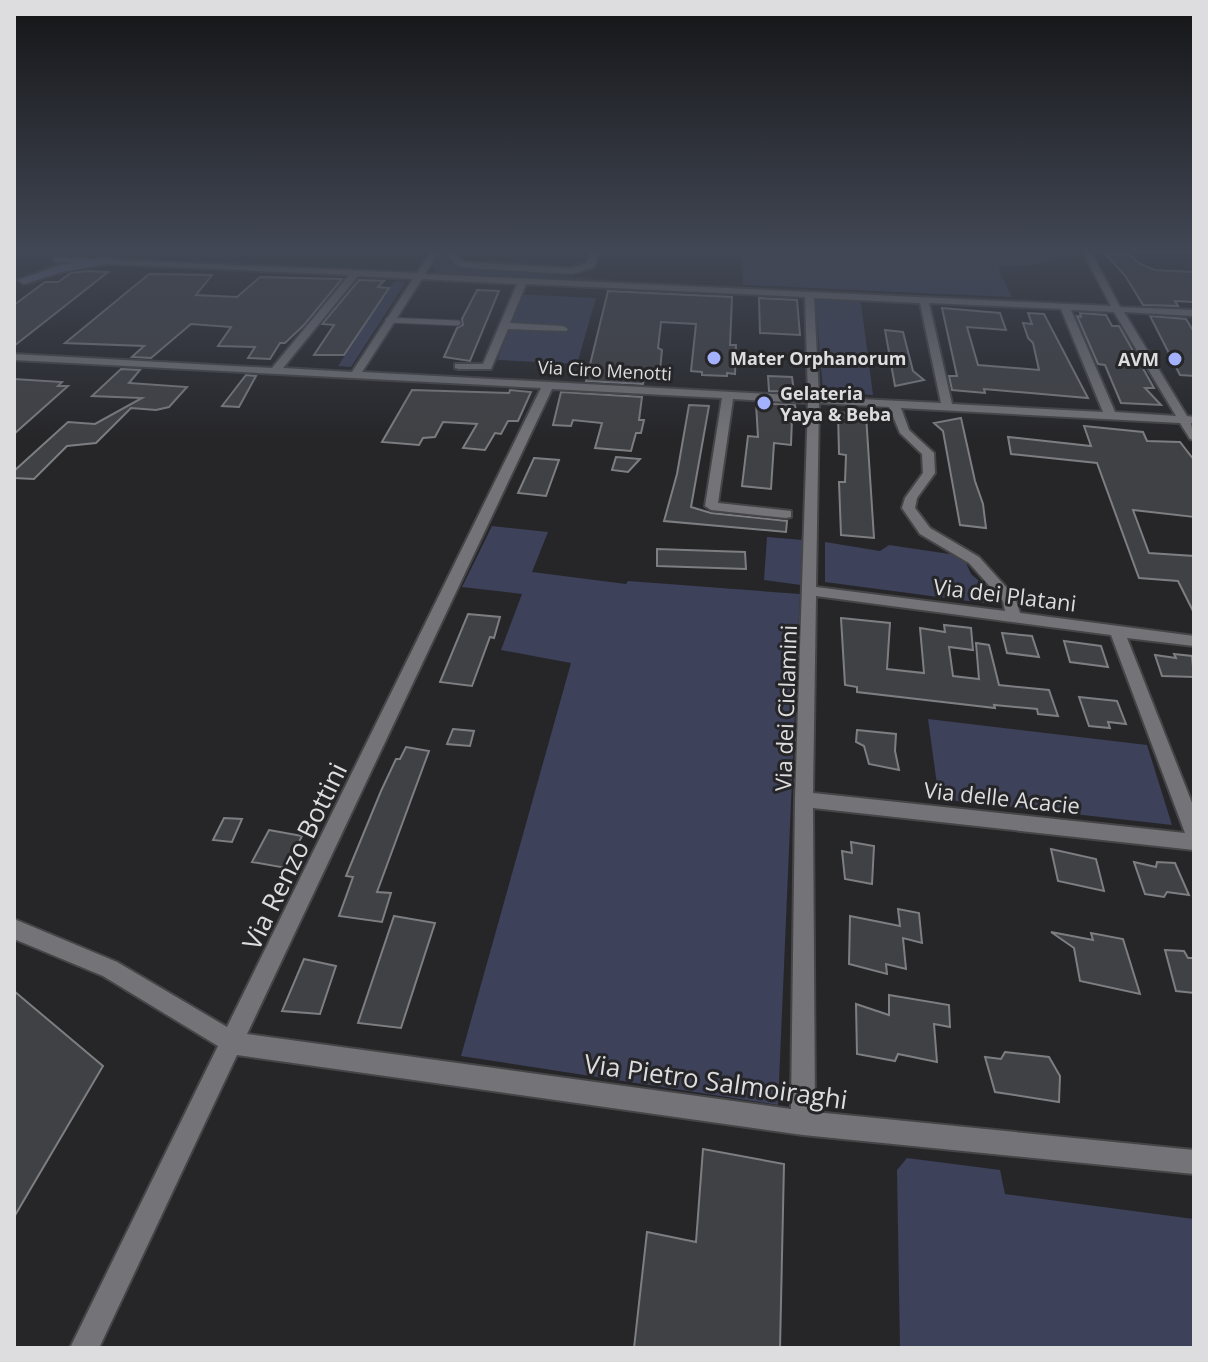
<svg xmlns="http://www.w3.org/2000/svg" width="1208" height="1362" viewBox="0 0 1208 1362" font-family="'Open Sans',sans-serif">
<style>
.green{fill:#3d415a}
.building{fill:#404144;stroke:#7d7e82;stroke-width:2}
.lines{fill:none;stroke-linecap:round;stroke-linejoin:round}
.lane-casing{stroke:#454547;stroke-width:7}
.street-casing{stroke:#454547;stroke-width:4}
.secondary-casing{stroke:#454547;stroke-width:4}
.lane{stroke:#747478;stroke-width:5}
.street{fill:#747478;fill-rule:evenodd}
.secondary{fill:#72769a;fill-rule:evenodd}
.poi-dot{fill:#a4b1fc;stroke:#262629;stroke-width:3}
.labels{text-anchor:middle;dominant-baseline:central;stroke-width:6;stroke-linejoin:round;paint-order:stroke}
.far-poi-label{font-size:18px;font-weight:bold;fill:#dddddf;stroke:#262629;text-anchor:start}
.far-street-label{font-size:18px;fill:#dddddf;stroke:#262629}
.street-label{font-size:22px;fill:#dddddf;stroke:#262629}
.near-street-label{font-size:26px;fill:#dddddf;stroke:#262629}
</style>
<rect width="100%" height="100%" fill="#262629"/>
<path class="green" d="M441,249V254L449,263L468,269L613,280L437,273L431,265Z
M741,249H1053L1054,257L1037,265L998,267L1012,297L743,285Z
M394,281L406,282L351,367L338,366Z
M511,294L596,298L577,364L498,360L500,353L486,352Z
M815,296L856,298L861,303L873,395L823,391Z
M492,526L548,532L532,572L626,584L628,581L800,594L778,1105L461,1056L571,663L501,650L522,594L462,587Z
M767,537L803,540L801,585L764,580Z
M825,542L880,551L889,545L963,556L971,574L998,597L999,605L825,582Z
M928,719L1147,745L1172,825L939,799Z
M907,1158L1000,1170L1005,1194L1194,1219V1348H900L897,1170Z"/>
<path class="building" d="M1107,255H1130L1140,264L1155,270L1194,272V302L1175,301L1178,306L1143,305L1126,277Z
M87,271L108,272L14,346V305L45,282H58L71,273Z
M149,274L212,275L196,295L237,297L260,277L342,279L305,324L285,343H280L270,359L248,358L255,347L218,346L231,327L191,324L151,358L132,357L144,346L65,343Z
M359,280L384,281L378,287L389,288L344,355H314L334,325L322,324Z
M477,290L499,291L470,361L444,357L457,328L463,325L462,319Z
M608,291L732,297L730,345H736L735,374L727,373V376L702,375V372L691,371L696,324L661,322L658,348L662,350L659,380L644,379L643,384L586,381Z
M759,298L797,300L800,335L760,333Z
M942,308L1000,313L1006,330L967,327L978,365L1039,370L1033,343L1028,338L1023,323L1032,324L1028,313L1044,314L1088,398L984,389L985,393L952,390L949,376H957Z
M1080,313L1106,315L1112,326H1119L1154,388H1145L1161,405L1121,403L1105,365L1098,364L1077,316L1081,317Z
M1150,316L1186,319L1194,332V376L1180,375Z
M885,330L903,332L913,371L924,380L895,386Z
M121,369L140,370L129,383L187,387L169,407L156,410L131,408L96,443L67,446L34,479L14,478V471L68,422L95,424L142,398L92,396Z
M246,375L256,376L239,407L222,406Z
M768,376L792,377L794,392L769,391Z
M14,379L62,382L58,386H68L14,434Z
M412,390L509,393L510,390L531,392L518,421H508L501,434L495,433L485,450L463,448L477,424L443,422L435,437L423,438L419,445L382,442Z
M561,392L642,397L639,420H644L641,433H636L631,451L595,448L602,423L573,420L571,426L553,425Z
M756,403L795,405L797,418H792L791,445L774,443L771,489L742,486L748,436L758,437Z
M689,405L709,406L691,507L711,513L787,521L786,532L664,521L677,474Z
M838,412L866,415L874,538L841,535L839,482H845L846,455L839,454Z
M961,418L975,481L983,504L986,528L960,525L943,431L934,423Z
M1084,426L1143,432L1147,441L1180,442L1194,460V517L1133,510L1149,553L1194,556V613L1178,581L1139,578L1097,463L1011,454L1008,437L1091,446Z
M616,457L640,459L628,472L612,470Z
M534,458L559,460L546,496L518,493Z
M657,549L745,552L746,569L657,566Z
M468,614L500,617L494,638L490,637L472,686L440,682Z
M841,618L890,623L887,669L924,673L920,628L945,632L944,625L971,628L973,650L949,647L953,676L979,679L976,643L989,645L999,685L1049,690L1058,716L1038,714L1037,709L994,705L995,708L857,692V687L845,685Z
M1002,633L1032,636L1039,657L1007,653Z
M1064,641L1101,646L1108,667L1070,662Z
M1174,654L1192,656L1194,677L1162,676L1155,655L1176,658Z
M1079,697L1117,701L1126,724L1108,722L1110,728L1089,726Z
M453,729L474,731L470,746L447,744Z
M857,730L896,734L895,751L899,770L869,764L864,746L856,742Z
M406,747L429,751L377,892L391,893L382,922L339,916L353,877L346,876L381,791L396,759H400Z
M224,818L242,819L232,842L213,840Z
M269,830L302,836L286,868L252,862Z
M851,842L874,846L872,884L845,879L842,851L852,853Z
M1051,849L1096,859L1104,891L1058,881Z
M1134,862L1156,867L1157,862L1175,863L1189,895L1167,892L1164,897L1145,894Z
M898,909L919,913L922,943L903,938L906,969L886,964L887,974L849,964L850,916L900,926Z
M394,916L435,923L401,1028L358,1023Z
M1051,932L1093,940L1091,933L1123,939L1140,994L1080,981L1074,948Z
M1165,950L1184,951L1188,958H1194V993L1176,991Z
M304,959L336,966L320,1014L282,1011Z
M14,991L103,1066L14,1217Z
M889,995L949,1005L950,1027L934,1024L937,1062L898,1054L895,1061L857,1054L856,1004L889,1015Z
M1005,1052L1049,1057L1060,1076L1059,1102L995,1092L985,1057L1001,1059Z
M703,1149L784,1164L780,1348H634L647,1232L696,1242Z"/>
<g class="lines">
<g class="lane-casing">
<path id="lane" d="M388,320L458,323"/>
</g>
<g class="street-casing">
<path id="street" d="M433,249H441L425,274L1111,306L1081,249H1194V251L1091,252L1120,307L1194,310V316L1124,312L1187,416L1194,417V423H1191L1194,440L1190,439L1180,423L901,408L909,430L934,453L935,473L917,498L915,508L930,528L979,557L1015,597L1020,613L1194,636V646L1127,638L1194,808V850L813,808L815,1112L1194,1150V1174L803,1135L237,1055L99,1348H70L218,1046L103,976L14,939V919L117,962L227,1027L541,388L14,360V354L272,368L349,275L57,262L53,259L54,257L417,273ZM358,276L413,279L352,372L283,368ZM422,279L517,284L483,364H455V368L459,369H491L508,329L566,331L568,329L563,326L510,323L526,284L805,297L808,396L362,372ZM814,298L920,303L941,403L819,397ZM929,303L1061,309L1103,412L952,404ZM1071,310L1114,312L1176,416L1115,412ZM552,389L722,398L705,506L711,510L786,518L791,517V511L718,503L733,399L808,403L795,799L791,1109L247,1034ZM819,403L889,407L900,433L922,454L923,473L905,498L902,508L920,534L969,563L1003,601L1005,611L816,587ZM816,596L1111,635L1185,833L813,793Z
M447,249H455L453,252L460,260L467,262L571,268L587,263L592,249H600L594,267L572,274L466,268L454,264L445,252Z"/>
</g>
<g class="secondary-casing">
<path id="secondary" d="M109,257L113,259V263L62,272L24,284L18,280L60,265Z"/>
</g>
<use href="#lane" class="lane"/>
<use href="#street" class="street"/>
<use href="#secondary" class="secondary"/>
</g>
<linearGradient id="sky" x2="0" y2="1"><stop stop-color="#151517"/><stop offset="0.57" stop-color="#414754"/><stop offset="1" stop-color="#414754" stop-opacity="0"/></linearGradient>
<rect width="1208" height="440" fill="url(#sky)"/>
<g class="poi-dot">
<circle cx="714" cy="358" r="8"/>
<circle cx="1175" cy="359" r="8"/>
<circle cx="764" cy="403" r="8"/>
</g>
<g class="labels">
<g class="far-poi-label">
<text x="730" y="358">Mater Orphanorum</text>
<text x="1159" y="359" text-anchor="end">AVM</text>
<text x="780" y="393">Gelateria<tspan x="780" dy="21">Yaya &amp; Beba</tspan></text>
</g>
<g class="far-street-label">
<text transform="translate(605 370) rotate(3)">Via Ciro Menotti</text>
</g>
<g class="street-label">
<text transform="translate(1005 594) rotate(7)">Via dei Platani</text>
<text transform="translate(785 708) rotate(-88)">Via dei Ciclamini</text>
<text transform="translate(1002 797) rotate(6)">Via delle Acacie</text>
</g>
<g class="near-street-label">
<text transform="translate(294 856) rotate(-64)">Via Renzo Bottini</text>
<text transform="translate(716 1081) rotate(8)">Via Pietro Salmoiraghi</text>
</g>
</g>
<rect width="1208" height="1362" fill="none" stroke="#dddddf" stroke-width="32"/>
</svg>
